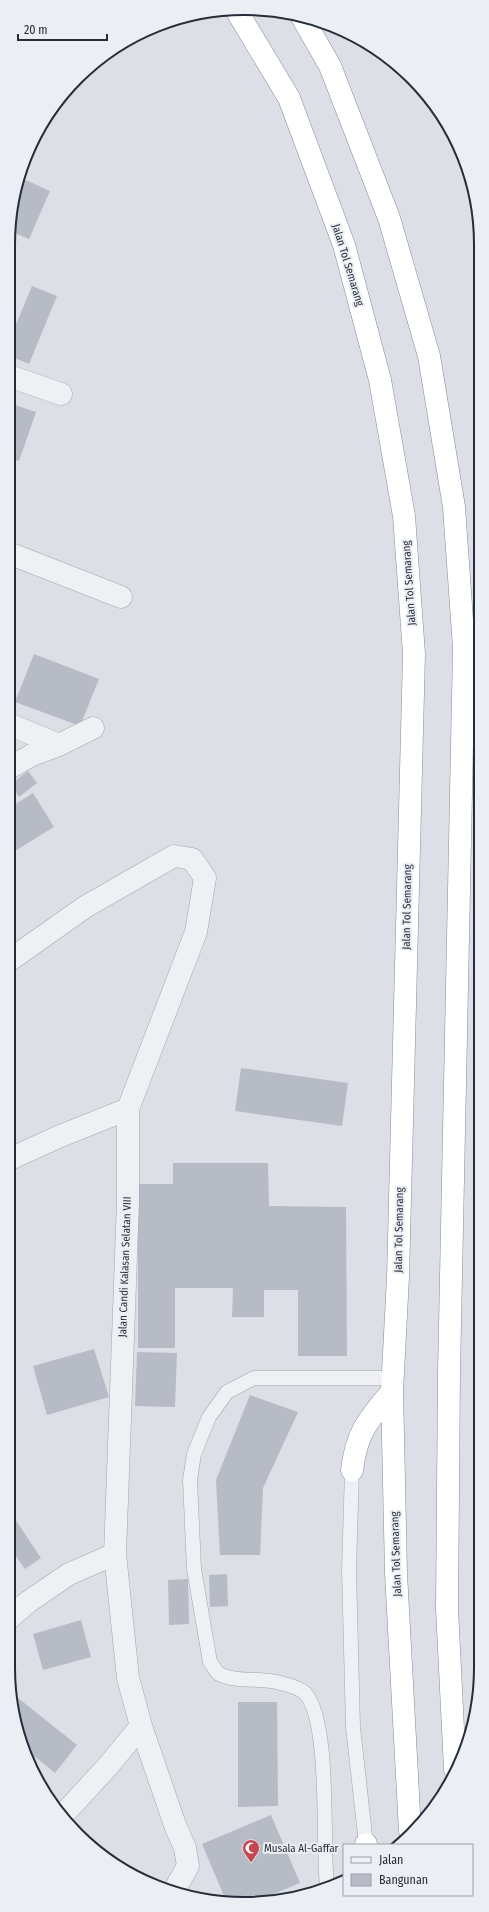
<svg xmlns="http://www.w3.org/2000/svg" width="489" height="1912" viewBox="0 0 489 1912" font-family="'Fira Sans Condensed',sans-serif">
<style>
.building{fill:#b6bbc5}
.lines{fill:none;stroke-linecap:round;stroke-linejoin:round}
.service-casing{stroke:#a2a6ae;stroke-width:15}
.minor-casing{stroke:#a2a6ae;stroke-width:23}
.motorway-casing{stroke:#848c9b;stroke-width:23}
.service{stroke:#eef0f4;stroke-width:14}
.minor{stroke:#eef0f4;stroke-width:22}
.motorway{stroke:#fff;stroke-width:22}
.labels{text-anchor:middle;dominant-baseline:central;stroke-width:4;stroke-linejoin:round;paint-order:stroke}
.street-label{font-size:11px;fill:#262d3a;stroke:#ebeef3}
.poi-label{font-size:11px;fill:#262d3a;stroke:#ebeef3;text-anchor:start}
.rim{fill:none;stroke:#262d3a;stroke-width:2}
</style>
<rect width="100%" height="100%" fill="#dcdfe5"/>
<path class="building" d="M21,178L50,191L29,239L12,232L13,199Z
M32,286L57,296L29,364L12,357V334Z
M12,404L36,412L19,461L12,459Z
M34,654L99,679L80,726L15,702Z
M28,771L37,783L19,797L11,784Z
M33,793L54,827L10,854L11,807Z
M241,1068L348,1083L342,1126L235,1111Z
M173,1163H268L269,1206L346,1207L347,1356H298V1290H264V1317H232L233,1288H175V1348H138V1184H173Z
M94,1349L109,1397L47,1415L33,1366Z
M137,1352L177,1353L175,1407L135,1406Z
M250,1395L298,1412L263,1488L260,1555H220L216,1480Z
M11,1513L41,1558L25,1569L8,1545V1515Z
M227,1574L228,1606L210,1607L209,1575Z
M188,1579L189,1624L169,1625L168,1580Z
M81,1620L91,1657L43,1670L33,1634Z
M13,1694L77,1745L55,1773L24,1748Z
M238,1702H277L278,1806L238,1807Z
M271,1815L300,1883L257,1901L227,1903L202,1844Z"/>
<g class="lines">
<g class="service-casing">
<path id="service" d="M352,1470L349,1570L353,1727L366,1844
M327,1886C322,1844 331,1721 305,1693C298,1687 288,1685 280,1683C261,1677 237,1683 219,1674C216,1672 213,1665 210,1662L194,1569L190,1480L194,1454L209,1417L227,1392L254,1378H393"/>
</g>
<g class="minor-casing">
<path id="minor" d="M12,377L61,394
M11,554L121,597
M59,745L93,728
M11,767L32,755L59,745L11,725
M10,960L85,907L174,856L192,859L205,878L196,932L128,1109
M10,1159L58,1137L128,1109V1202L115,1554L128,1678L141,1726L108,1766L62,1816
M8,1619L28,1602L69,1574L115,1554
M141,1726L175,1825L185,1848L188,1866L175,1889"/>
</g>
<g class="motorway-casing">
<path id="motorway" d="M238,13L289,98L344,245L380,380L404,516L414,654L398,1277L392,1391L396,1573L410,1831
M302,17L330,66L389,218L429,356L454,507L464,648L449,1373L447,1609L455,1769
M352,1470C357,1431 368,1421 392,1391
M366,1844V1845"/>
</g>
<use href="#service" class="service"/>
<use href="#minor" class="minor"/>
<use href="#motorway" class="motorway"/>
</g>
<defs>
<g id="mosque-pin" transform="scale(0.9)"><path d="M0 17L-7.5 6A9.5 9.5 0 1 1 7.5 6Z" fill="#c64553" stroke="#ebeef3"/><path d="M3.5-4.9A6 6 0 1 0 3.5 4.9A5 5 0 1 1 3.5-4.9Z" fill="#fff"/></g>
</defs>
<g fill-rule="evenodd">
<use href="#mosque-pin" x="251" y="1848"/>
</g>
<g class="labels">
<g class="street-label">
<text transform="translate(348 265) rotate(73)">Jalan Tol Semarang</text>
<text transform="translate(409 583) rotate(-94)">Jalan Tol Semarang</text>
<text transform="translate(407 907) rotate(-89)">Jalan Tol Semarang</text>
<text transform="translate(399 1230) rotate(-89)">Jalan Tol Semarang</text>
<text transform="translate(125 1267) rotate(-88)">Jalan Candi Kalasan Selatan VIII</text>
<text transform="translate(396 1554) rotate(-92)">Jalan Tol Semarang</text>
</g>
<g class="poi-label">
<text x="264" y="1848">Musala Al-Gaffar</text>
</g>
</g>
<path d="M0 0H489V1912H0ZM244 15H245A229 229 0 0 1 474 244V1668A229 229 0 0 1 245 1897H244A229 229 0 0 1 15 1668V244A229 229 0 0 1 244 15Z" fill="#ebeef3" fill-rule="evenodd"/>
<path class="rim" d="M244 15H245A229 229 0 0 1 474 244V1668A229 229 0 0 1 245 1897H244A229 229 0 0 1 15 1668V244A229 229 0 0 1 244 15Z"/>
<rect x="343" y="1844" width="130" height="52" fill="#ebeef3" stroke="#9ca1a9"/>
<rect x="351" y="1857" width="20" height="6" fill="#eef0f4" stroke="#9ca1a9"/>
<text x="379" y="1864" font-size="12" fill="#262d3a">Jalan</text>
<rect x="351" y="1874" width="20" height="12" fill="#b6bbc5" stroke="#9ca1a9"/>
<text x="379" y="1884" font-size="12" fill="#262d3a">Bangunan</text>
<path d="M18 34v6h89v-6" fill="none" stroke="#262d3a" stroke-width="2"/>
<text x="24" y="34" font-size="12" fill="#262d3a" stroke="#ebeef3" stroke-width="3" paint-order="stroke">20 m</text>
</svg>
